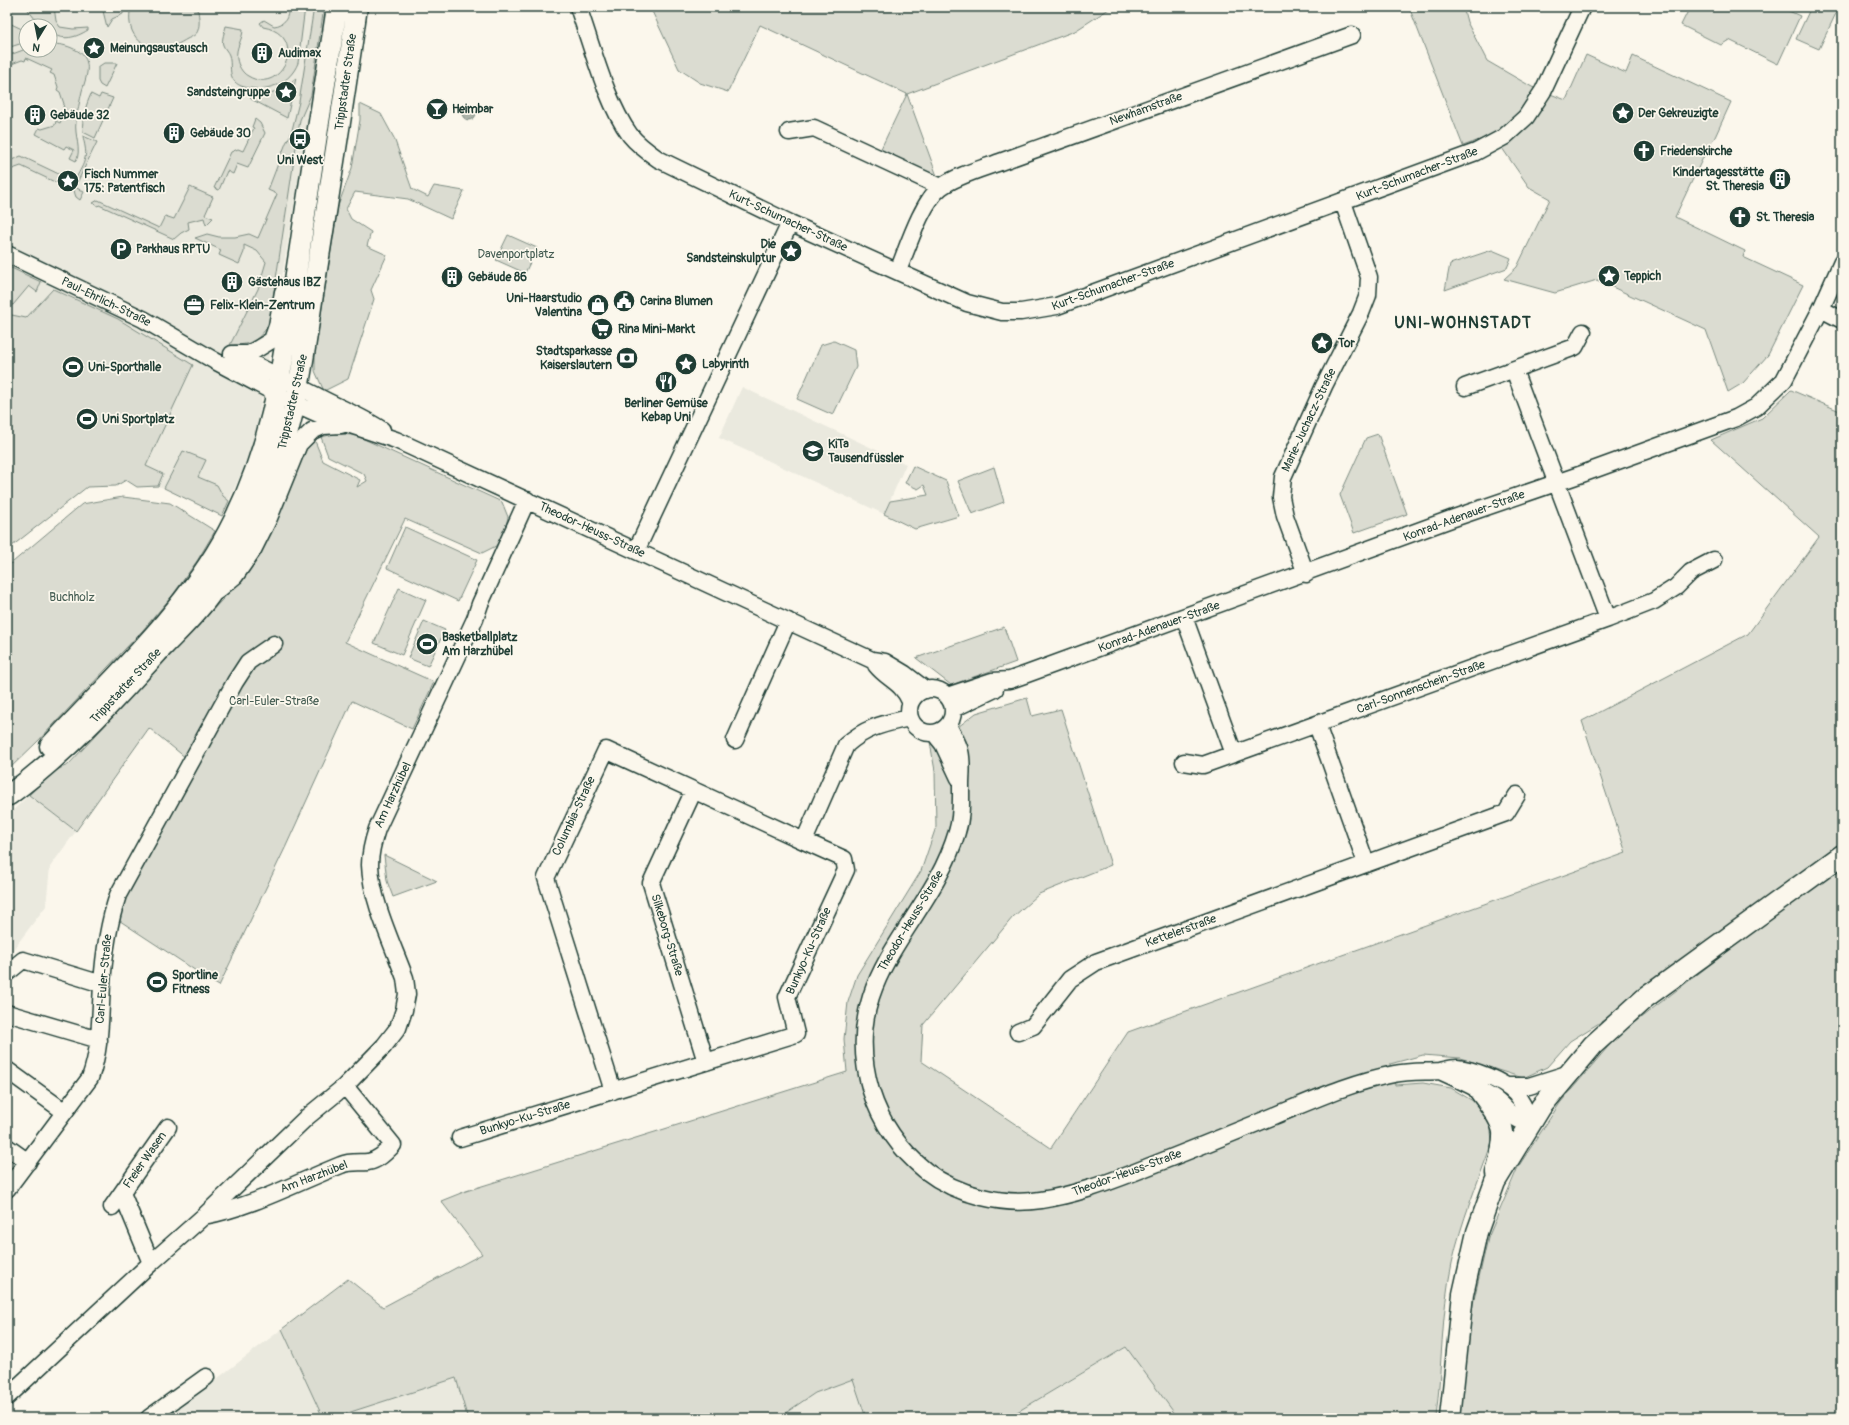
<svg xmlns="http://www.w3.org/2000/svg" width="1849" height="1425" viewBox="0 0 1849 1425" font-family="Pangolin,sans-serif">
<style>
.built{fill:#eae9de;fill-rule:evenodd}
.green{fill:#dbdcd1;stroke:#7d8c82}
.water{fill:#adb4aa;stroke:#74847b}
.lines{fill:none;stroke-linecap:round;stroke-linejoin:round}
.minor-casing{stroke:#1f3d34;stroke-width:19}
.major-casing{stroke:#1f3d34;stroke-width:23}
.minor{stroke:#fbf7ec;stroke-width:16}
.major{stroke:#fbf7ec;stroke-width:20}
.labels{text-anchor:middle;dominant-baseline:central;stroke-width:3.5;stroke-linejoin:round;paint-order:stroke}
.poi-label{font-size:12px;font-weight:bold;fill:#1f3d34;stroke:#fbf7ec;text-anchor:start}
.street-label{font-size:12px;fill:#1f3d34;stroke:#fbf7ec}
.park-label{font-size:12px;fill:#455d53;stroke:#fbf7ec}
.district-label{font-size:16px;font-weight:bold;letter-spacing:1px;fill:#1f3d34;stroke:#fbf7ec}
</style>
<rect width="100%" height="100%" fill="#fbf7ec"/>
<filter id="ink" filterUnits="userSpaceOnUse"><feTurbulence type="fractalNoise" baseFrequency=".025" numOctaves="2"/><feDisplacementMap in="SourceGraphic" scale="8" xChannelSelector="R" yChannelSelector="G"/><feConvolveMatrix kernelMatrix="1 2 1 2 8 2 1 2 1" color-interpolation-filters="sRGB"/></filter>
<g filter="url(#ink)">
<path class="built" d="M7,7H327L255,439L245,465L222,516L164,488L158,486L137,487L126,480L116,486L87,487L7,550ZM26,26H50V50H26Z
M742,387L906,464L884,514L719,438Z
M29,795L76,831L50,867L46,906L9,955L7,953V816Z
M282,1329L323,1418H166Z
M1127,1347L1178,1418H1007L1112,1356Z
M456,1378L468,1416L462,1418H332Z
M854,1379L866,1418H778L815,1393Z"/>
<path class="green" d="M26,7H54L56,21L60,27L73,29L88,28V30C75,38 64,41 50,33V26H40Z
M102,7H123V14L112,19L107,27Z
M131,7H193L198,11C199,17 200,24 198,30C197,35 191,37 187,39C180,43 172,48 164,48C139,50 125,31 131,7Z
M288,7H305L298,63C290,83 270,91 249,88C244,87 239,86 235,82C228,74 232,65 229,55C228,52 224,48 223,45C221,40 225,31 226,26L243,29C243,40 235,47 237,59C238,65 242,73 248,76C282,97 310,35 263,27L260,23L264,20L274,26C285,25 289,17 288,7Z
M314,7H324L311,95L300,120L269,325C256,342 252,345 230,345L258,289L266,262L257,251L244,245V252L239,264L219,255L221,250L195,238L207,234L219,237H235L249,234L258,238L277,194L268,190L286,143L291,134L299,102Z
M650,7H1112L1075,31L907,94L941,187L877,157L907,94L760,25L728,92L700,83L679,69Z
M1409,7H1463L1467,22L1487,61L1532,87L1566,100L1586,55L1626,73L1633,56L1731,102L1715,137L1709,145L1675,217L1745,251L1743,257L1803,285L1768,355L1743,383L1728,392L1706,330L1597,280L1555,293L1504,279L1517,267L1550,199L1529,187L1493,135L1463,146Z
M1690,7H1780L1800,16L1778,64L1729,40L1721,45L1681,25Z
M1811,7H1839L1819,49L1796,39Z
M7,22L26,31V42L7,48Z
M50,44C59,44 66,45 74,49C94,58 87,75 82,91C80,101 77,112 76,122C74,135 82,150 76,161L70,158L74,150L66,146L64,149L36,134L39,128L42,129L55,125L56,121L60,123L66,109L63,107L64,104L60,92L57,90L58,87L54,75L50,73L52,70L26,58L25,61L22,60L9,65L7,67V56L26,49V50H50Z
M104,63H117L105,88L100,85L98,81V67Z
M296,78L287,118L251,99L249,94C270,96 280,91 296,78Z
M91,94L99,98L101,94L113,98L95,138L83,132C81,120 86,105 91,94Z
M360,104L381,114L394,138L412,189L428,197L434,186L464,191L451,219L408,199L355,192L346,209L351,219L371,232L367,246L387,255L371,290L374,299L348,379L324,391L315,371V352L338,206L352,168L360,120Z
M255,119L260,123L265,133L248,168L237,164L233,174L227,171L219,190L214,188L231,152L238,149L243,151L254,128L252,127Z
M83,136L97,142L75,187L84,192L80,200L76,197C69,180 82,173 85,158C87,151 84,143 83,136Z
M21,156L63,176L59,184L21,166L7,171V162Z
M190,187L213,197L205,215L213,218L206,225L204,218L188,222L189,229L181,233L174,239L99,205L98,206L93,203L98,200L159,228L165,216L174,219Z
M508,235L537,248L525,273L496,260Z
M1492,250L1511,258L1507,268L1445,290L1450,264Z
M7,266L41,282L37,292L29,286L13,305L7,304Z
M53,289L118,319L193,365L146,466L163,474L158,486L137,487L126,480L116,486L87,487L7,550V314L26,318Z
M834,341L854,350L856,367L833,415L797,399L821,345Z
M1791,390L1842,412V842L1645,987L1604,1020L1570,1041L1547,1067L1523,1078L1460,1058L1423,1055L1390,1064L1395,1085L1423,1083L1451,1088L1478,1104L1490,1120L1492,1142C1478,1182 1461,1222 1452,1263C1441,1314 1442,1367 1436,1418H1178L1126,1347L1007,1418H866L853,1379L815,1393L778,1418H462L467,1416L456,1378L332,1418H323L282,1329L348,1279L383,1307L482,1254L441,1201L466,1191L847,1072L844,1039L848,1002L857,975L921,871L936,827L935,771L930,742L958,727L976,713L1027,698L1032,716L1061,709L1111,865L1039,894L1013,917L923,1025L921,1061L1051,1148L1128,1032L1626,853L1582,721L1748,634L1819,537L1711,440L1762,418Z
M334,434L355,435L502,502L508,517L505,530L496,546L482,553L405,519L345,642L434,682L412,729L352,701L286,846L219,986L111,915L191,762L149,728L76,831L29,795L54,771L68,765L235,586L255,560L271,528L307,448L315,441L323,461L360,480L357,487L367,481L364,474L328,456L321,437Z
M1378,434L1407,514L1354,533L1340,495L1366,438Z
M183,451L206,460L198,477L217,485L223,496L229,501L222,516L164,488Z
M913,466L946,481L959,516L915,529L884,514L890,501L928,495L924,485L918,489L905,483Z
M994,467L1004,502L972,514L958,481Z
M123,497L170,503L215,531L197,561L172,596L143,630L38,741L7,771V567L82,504Z
M405,527L477,560L458,601L387,568Z
M399,588L426,600L402,655L374,643Z
M424,621L445,630L428,666L408,658Z
M1004,627L1016,662L951,685L916,658Z
M384,855L437,881L393,897L387,881Z
M1842,864V1418H1460L1461,1400L1473,1304L1488,1238L1518,1167L1560,1103L1618,1035Z"/>
<path class="water" d="M462 113a7 7 0 1 1 14 0a7 7 0 1 1-14 0Z"/>
<g class="lines">
<g class="minor-casing">
<path id="minor" d="M578,7C592,46 606,102 630,135C638,145 648,152 658,159L790,223L967,303L1002,312H1021L1057,306L1476,152L1504,137L1526,117L1543,91L1582,7
M789,132L814,128L941,187
M7,254L143,319L215,361L294,403L323,416L396,440L872,660L885,662L905,674L926,690
M898,271C907,249 922,201 941,187C958,175 981,169 1000,162L1352,35
M1821,309L1842,320
M232,354C261,367 289,382 317,396C339,408 361,416 382,430
M234,354H249L272,340L277,326L283,292L296,278
M1514,370L1608,619
M1465,387L1575,347L1583,332
M636,551L790,223
M1306,574L1285,516L1281,497L1283,477L1324,386L1361,313L1368,295L1369,277L1343,202
M217,591L235,576L253,550L269,518L299,444L312,431L323,426L341,425
M1184,617L1234,754
M876,665C888,680 901,681 910,701
M909 711a22 22 0 1 1 44 0a22 22 0 1 1-44 0Z
M947,696L992,681L1010,680L1027,674L1451,519L1582,474L1736,418L1756,407L1784,380L1821,309L1842,262
M953,709L995,689
M948,725C952,734 958,742 960,751C963,763 961,774 961,786C961,801 962,817 957,832C929,927 837,976 871,1091C881,1123 900,1150 926,1171C957,1195 1003,1206 1041,1200C1074,1195 1104,1184 1135,1172C1181,1154 1228,1135 1274,1116C1313,1100 1352,1082 1394,1074C1409,1071 1425,1072 1440,1071C1445,1070 1451,1068 1457,1068C1473,1069 1503,1081 1515,1093C1522,1101 1527,1113 1531,1123
M1317,725L1366,863
M935,734L943,744L959,778
M735,740L788,621
M1184,762L1203,765L1608,619L1654,601L1676,587L1691,572L1714,560
M694,790L651,883L706,1062
M7,973L23,960L102,984
M7,1013L99,1040
M1018,1032L1033,1026L1070,979L1096,962L1506,813L1517,795
M7,1070L65,1112
M1442,1072C1460,1080 1477,1088 1493,1098C1507,1107 1512,1122 1531,1123
M1507,1086H1529L1567,1074
M613,1091L546,878L606,750L804,841
M460,1138L796,1034L787,997L846,870L844,859L804,841L846,745C866,727 883,724 909,718
M7,1147L28,1162
M7,1189L90,1078C101,1048 100,1016 102,985C104,954 108,925 118,895L235,682L248,662L274,644
M122,1193L151,1263
M112,1207L168,1127
M204,1216C252,1207 296,1183 341,1165C350,1161 360,1163 368,1162C379,1160 386,1152 393,1145L345,1086
M7,1397L151,1263L204,1216L307,1117L345,1086L384,1046L398,1028L404,1010L407,994L405,978C393,945 371,900 370,865C370,853 373,841 377,829L475,619L480,604L527,500
M149,1418L206,1377"/>
</g>
<g class="major-casing">
<path id="major" d="M50,746C112,679 184,614 228,532C274,446 283,362 297,267C310,180 323,94 337,7
M9,795C65,754 112,703 158,652C175,634 195,616 210,595C239,554 262,507 279,459C299,405 305,345 314,288C329,194 344,101 357,7
M1479,1090C1487,1102 1501,1117 1503,1132C1504,1145 1499,1161 1496,1173
M1450,1418L1463,1294L1477,1232L1495,1182L1541,1107L1593,1045L1645,998L1842,855"/>
</g>
<use href="#minor" class="minor"/>
<use href="#major" class="major"/>
</g>
</g>
<defs>
<g id="sight-disc" transform="scale(1.15)"><circle r="9.5" fill="#1f3d34" stroke="#fbf7ec"/><path d="M0-6L1.8-2.2L6-1.7L2.9 1.2L3.7 5.4L0 3.3L-3.7 5.4L-2.9 1.2L-6-1.7L-1.8-2.2Z" fill="#fff"/></g>
<g id="building-disc" transform="scale(1.15)"><circle r="9.5" fill="#1f3d34" stroke="#fbf7ec"/><path d="M-4-6H4V6H1V3H-1V6H-4ZM-2.5-4.3h1.7v1.8h-1.7ZM.8-4.3h1.7v1.8H.8ZM-2.5-1h1.7V.8h-1.7ZM.8-1h1.7V.8H.8Z" fill="#fff"/></g>
<g id="bar-disc" transform="scale(1.15)"><circle r="9.5" fill="#1f3d34" stroke="#fbf7ec"/><path d="M-6-5H6L.8 .8V4.5H3.5V6h-7V4.5H-.8V.8Z" fill="#fff"/></g>
<g id="bus-disc" transform="scale(1.15)"><circle r="9.5" fill="#1f3d34" stroke="#fbf7ec"/><path d="M-5-6H5V4H4V6H2V4H-2V6H-4V4H-5ZM-3.5-4V0h7V-4ZM-3.5 1.2v1.5H-2V1.2ZM2 1.2v1.5H3.5V1.2Z" fill="#fff"/></g>
<g id="church-disc" transform="scale(1.15)"><circle r="9.5" fill="#1f3d34" stroke="#fbf7ec"/><path d="M-1.2-6h2.4v3.5h3.3v2.4h-3.3V6h-2.4V-.1h-3.3v-2.4h3.3Z" fill="#fff"/></g>
<g id="parking-disc" transform="scale(1.15)"><circle r="9.5" fill="#1f3d34" stroke="#fbf7ec"/><path d="M-3.5-5.5H1a3.5 3.5 0 0 1 0 7H-1V5.5H-3.5ZM-1-3.4V-.6H.8a1.4 1.4 0 0 0 0-2.8Z" fill="#fff"/></g>
<g id="civic-disc" transform="scale(1.15)"><circle r="9.5" fill="#1f3d34" stroke="#fbf7ec"/><path d="M-.6-6.5H3V-4.5H.6V-3L4-1V1h2V6H-6V1h2V-1L-.6-3ZM-1.2 2.5V6h2.4V2.5Z" fill="#fff"/></g>
<g id="office-disc" transform="scale(1.15)"><circle r="9.5" fill="#1f3d34" stroke="#fbf7ec"/><path d="M-6-3h4V-5.5h4V-3h4V5H-6ZM-1-4.5V-3h2v-1.5ZM-6 0V1H6V0Z" fill="#fff"/></g>
<g id="shop-disc" transform="scale(1.15)"><circle r="9.5" fill="#1f3d34" stroke="#fbf7ec"/><path d="M-5-2.5h2.3a2.7 3.5 0 0 1 5.4 0H5L5.5 6h-11ZM-1.5-2.5h3a1.5 2.3 0 0 0-3 0Z" fill="#fff"/></g>
<g id="supermarket-disc" transform="scale(1.15)"><circle r="9.5" fill="#1f3d34" stroke="#fbf7ec"/><path d="M-6-5.5h2.5l.6 2H6L4.5 2H-2.5L-4.4-4H-6ZM-1.5 3.2a1.3 1.3 0 1 0 .1 0ZM3 3.2a1.3 1.3 0 1 0 .1 0Z" fill="#fff"/></g>
<g id="bank-disc" transform="scale(1.15)"><circle r="9.5" fill="#1f3d34" stroke="#fbf7ec"/><path d="M-6-4H6V4H-6ZM0-2.3a2.3 2.3 0 1 0 0 4.6a2.3 2.3 0 1 0 0-4.6Z" fill="#fff"/></g>
<g id="stadium-disc" transform="scale(1.15)"><circle r="9.5" fill="#1f3d34" stroke="#fbf7ec"/><path d="M0-5a6.5 5 0 1 0 0 10a6.5 5 0 1 0 0-10ZM-3.5-1.8h7v3.6h-7Z" fill="#fff"/></g>
<g id="restaurant-disc" transform="scale(1.15)"><circle r="9.5" fill="#1f3d34" stroke="#fbf7ec"/><path d="M-5-6h1v4h1v-4h1v4h1v-4h1v5L-1.5 .5V6h-2V.5L-5-1ZM5-6V6H3V1.5H1.5Q1.5-4 5-6Z" fill="#fff"/></g>
<g id="school-disc" transform="scale(1.15)"><circle r="9.5" fill="#1f3d34" stroke="#fbf7ec"/><path d="M0-5L7-2L0 1L-7-2ZM-4 1L0 2.5L4 1V4Q0 6-4 4Z" fill="#fff"/></g>
</defs>
<g fill-rule="evenodd">
<use href="#sight-disc" x="94" y="48"/>
<use href="#building-disc" x="262" y="53"/>
<use href="#sight-disc" x="286" y="92"/>
<use href="#bar-disc" x="437" y="109"/>
<use href="#sight-disc" x="1623" y="113"/>
<use href="#building-disc" x="35" y="115"/>
<use href="#building-disc" x="174" y="133"/>
<use href="#bus-disc" x="300" y="139"/>
<use href="#church-disc" x="1644" y="151"/>
<use href="#building-disc" x="1780" y="179"/>
<use href="#sight-disc" x="68" y="181"/>
<use href="#church-disc" x="1740" y="217"/>
<use href="#parking-disc" x="121" y="249"/>
<use href="#sight-disc" x="791" y="251"/>
<use href="#sight-disc" x="1609" y="276"/>
<use href="#building-disc" x="452" y="277"/>
<use href="#building-disc" x="232" y="282"/>
<use href="#civic-disc" x="624" y="301"/>
<use href="#office-disc" x="194" y="305"/>
<use href="#shop-disc" x="598" y="305"/>
<use href="#supermarket-disc" x="602" y="329"/>
<use href="#sight-disc" x="1322" y="343"/>
<use href="#bank-disc" x="627" y="358"/>
<use href="#sight-disc" x="686" y="364"/>
<use href="#stadium-disc" x="73" y="367"/>
<use href="#restaurant-disc" x="666" y="382"/>
<use href="#stadium-disc" x="87" y="419"/>
<use href="#school-disc" x="813" y="451"/>
<use href="#stadium-disc" x="427" y="644"/>
<use href="#stadium-disc" x="157" y="982"/>
</g>
<g class="labels">
<g class="poi-label">
<text x="110" y="48">Meinungsaustausch</text>
<text x="278" y="53">Audimax</text>
<text x="270" y="92" text-anchor="end">Sandsteingruppe</text>
<text x="452" y="109">Heimbar</text>
<text x="1638" y="113">Der Gekreuzigte</text>
<text x="50" y="115">Gebäude 32</text>
<text x="190" y="133">Gebäude 30</text>
<text x="1660" y="151">Friedenskirche</text>
<text x="300" y="160" text-anchor="middle">Uni West</text>
<text x="1764" y="172" text-anchor="end">Kindertagesstätte<tspan x="1764" dy="14">St. Theresia</tspan></text>
<text x="84" y="174">Fisch Nummer<tspan x="84" dy="14">175: Patentfisch</tspan></text>
<text x="1756" y="217">St. Theresia</text>
<text x="776" y="244" text-anchor="end">Die<tspan x="776" dy="14">Sandsteinskulptur</tspan></text>
<text x="136" y="249">Parkhaus RPTU</text>
<text x="1624" y="276">Teppich</text>
<text x="468" y="277">Gebäude 86</text>
<text x="248" y="282">Gästehaus IBZ</text>
<text x="582" y="298" text-anchor="end">Uni-Haarstudio<tspan x="582" dy="14">Valentina</tspan></text>
<text x="640" y="301">Carina Blumen</text>
<text x="210" y="305">Felix-Klein-Zentrum</text>
<text x="618" y="329">Rina Mini-Markt</text>
<text x="1338" y="343">Tor</text>
<text x="612" y="351" text-anchor="end">Stadtsparkasse<tspan x="612" dy="14">Kaiserslautern</tspan></text>
<text x="702" y="364">Labyrinth</text>
<text x="88" y="367">Uni-Sporthalle</text>
<text x="666" y="403" text-anchor="middle">Berliner Gemüse<tspan x="666" dy="14">Kebap Uni</tspan></text>
<text x="102" y="419">Uni Sportplatz</text>
<text x="828" y="444">KiTa<tspan x="828" dy="14">Tausendfüssler</tspan></text>
<text x="442" y="637">Basketballplatz<tspan x="442" dy="14">Am Harzhübel</tspan></text>
<text x="172" y="975">Sportline<tspan x="172" dy="14">Fitness</tspan></text>
</g>
<g class="street-label">
<text transform="translate(346 82) rotate(-82)">Trippstadter Straße</text>
<text transform="translate(1146 109) rotate(-20)">Newhamstraße</text>
<text transform="translate(1417 174) rotate(-21)">Kurt-Schumacher-Straße</text>
<text transform="translate(788 221) rotate(25)">Kurt-Schumacher-Straße</text>
<text transform="translate(1113 285) rotate(-20)">Kurt-Schumacher-Straße</text>
<text transform="translate(106 302) rotate(26)">Paul-Ehrlich-Straße</text>
<text transform="translate(293 402) rotate(-77)">Trippstadter Straße</text>
<text transform="translate(1309 420) rotate(-65)">Marie-Juchacz-Straße</text>
<text transform="translate(1464 516) rotate(-20)">Konrad-Adenauer-Straße</text>
<text transform="translate(592 530) rotate(25)">Theodor-Heuss-Straße</text>
<text transform="translate(1159 627) rotate(-20)">Konrad-Adenauer-Straße</text>
<text transform="translate(126 686) rotate(-47)">Trippstadter Straße</text>
<text transform="translate(1421 687) rotate(-20)">Carl-Sonnenschein-Straße</text>
<text transform="translate(393 795) rotate(-65)">Am Harzhübel</text>
<text transform="translate(574 816) rotate(-65)">Columbia-Straße</text>
<text transform="translate(911 921) rotate(-59)">Theodor-Heuss-Straße</text>
<text transform="translate(1181 931) rotate(-20)">Kettelerstraße</text>
<text transform="translate(667 935) rotate(73)">Silkeborg-Straße</text>
<text transform="translate(809 951) rotate(-66)">Bunkyo-Ku-Straße</text>
<text transform="translate(104 979) rotate(-85)">Carl-Euler-Straße</text>
<text transform="translate(525 1118) rotate(-17)">Bunkyo-Ku-Straße</text>
<text transform="translate(145 1160) rotate(-55)">Freier Wasen</text>
<text transform="translate(1127 1173) rotate(-20)">Theodor-Heuss-Straße</text>
<text transform="translate(314 1177) rotate(-21)">Am Harzhübel</text>
</g>
<g class="park-label">
<text x="516" y="254">Davenportplatz</text>
<text x="72" y="597">Buchholz</text>
<text x="274" y="701">Carl-Euler-Straße</text>
</g>
<g class="district-label">
<text x="1463" y="323">UNI-WOHNSTADT</text>
</g>
</g>
<rect width="1849" height="1425" fill="none" stroke="#fbf7ec" stroke-width="24"/>
<rect x="12" y="12" width="1825" height="1401" fill="none" stroke="#1f3d34" stroke-width="1.5" filter="url(#ink)"/>
<g transform="translate(38 38) rotate(190)"><circle r="19" fill="#fbf7ec" stroke="#a3ada2"/>
<path d="M0-3L7 15L0 10L-7 15Z" fill="#1f3d34"/>
<text y="-6" font-size="11" font-weight="bold" text-anchor="middle" fill="#1f3d34">N</text>
</g>
</svg>
